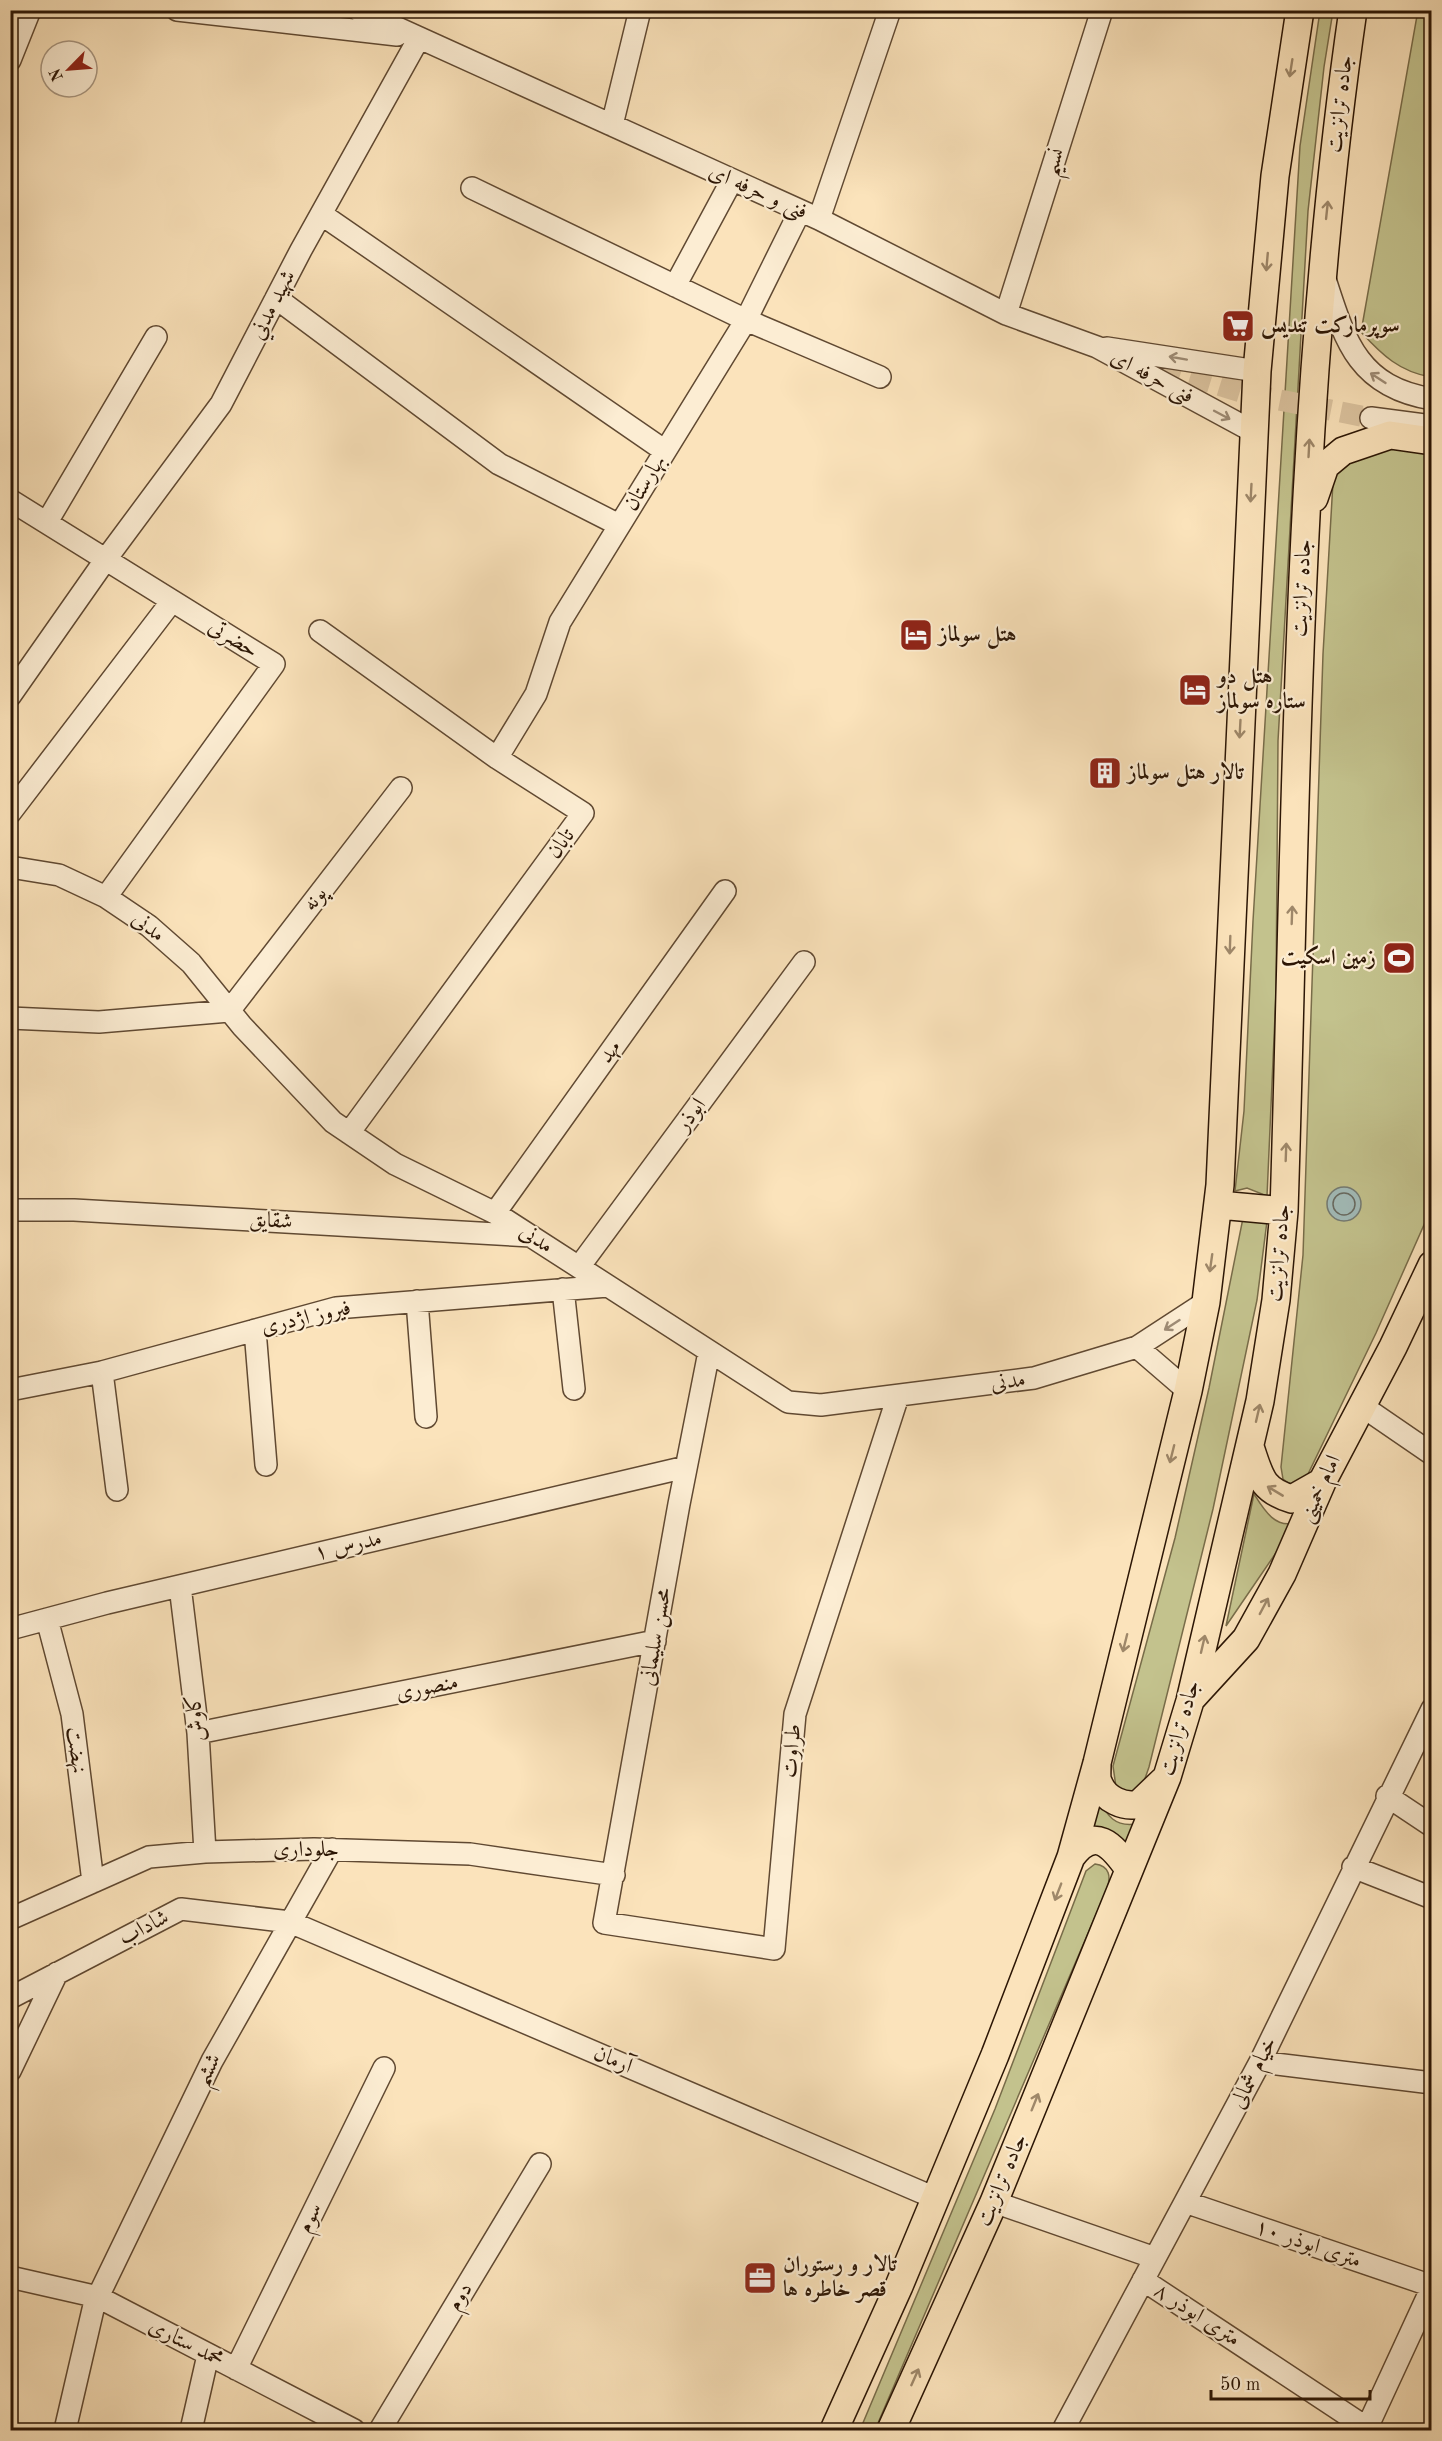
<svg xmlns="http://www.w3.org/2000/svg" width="1442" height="2441" viewBox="0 0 1442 2441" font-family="'Old Standard TT',Amiri,serif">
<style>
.green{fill:#c3c28d;stroke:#786c49;stroke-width:1.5}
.water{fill:#a2bcba;stroke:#737a72;stroke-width:1.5}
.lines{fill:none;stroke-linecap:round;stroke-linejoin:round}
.shore{stroke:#676960;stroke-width:1.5}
.minor-tunnel{stroke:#dcc4a0;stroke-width:21;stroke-dasharray:21 10;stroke-linecap:butt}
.minor-casing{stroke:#604932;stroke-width:24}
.major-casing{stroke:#2c1605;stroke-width:30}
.minor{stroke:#fcedd3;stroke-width:21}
.major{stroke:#fbe3bb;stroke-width:27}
.oneway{stroke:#9e8769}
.oneway2{stroke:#9e8c76}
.labels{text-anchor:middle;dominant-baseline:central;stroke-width:4.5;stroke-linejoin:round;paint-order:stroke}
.street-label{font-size:22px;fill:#2c1605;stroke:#fcedd3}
.poi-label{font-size:22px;font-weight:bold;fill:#2c1605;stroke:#fcedd3;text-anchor:start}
</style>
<rect width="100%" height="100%" fill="#fbe3bb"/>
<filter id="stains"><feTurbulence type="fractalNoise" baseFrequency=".00333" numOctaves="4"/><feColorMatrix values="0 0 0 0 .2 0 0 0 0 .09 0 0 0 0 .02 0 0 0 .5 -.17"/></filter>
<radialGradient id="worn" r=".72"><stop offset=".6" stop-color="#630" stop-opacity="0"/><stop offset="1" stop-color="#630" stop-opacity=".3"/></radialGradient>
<path class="green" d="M1418,10L1432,11L1431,377C1400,372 1382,355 1361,332Z
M1320,11H1333L1324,67L1308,211L1300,352L1278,741L1276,993L1267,1196L1247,1188L1235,1191L1244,1111L1253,921L1300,146Z
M1432,446L1431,1209L1376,1333L1308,1474L1305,1478L1291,1485L1283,1479L1281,1467L1303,1255L1323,654L1333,482C1346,444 1399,447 1432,446Z
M1243,1218L1267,1221L1257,1300L1213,1509L1149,1767L1141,1790L1132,1798L1116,1787L1113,1766L1175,1538L1209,1388Z
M1254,1494C1264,1510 1276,1530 1297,1522L1226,1626Z
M1099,1799C1107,1816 1115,1827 1136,1824L1129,1854L1087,1837Z
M1095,1864C1110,1866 1111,1877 1107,1889L875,2430H860L995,2109L1086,1871Z"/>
<path class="water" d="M1327 1204a17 17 0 1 1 34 0a17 17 0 1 1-34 0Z"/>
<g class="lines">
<path class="shore" d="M1333 1204a11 11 0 1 1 22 0a11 11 0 1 1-22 0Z"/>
<path class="minor-tunnel" d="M1131,358L1244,393L1371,418"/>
<g class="minor-casing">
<path id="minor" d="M177,10L397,35
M358,10L819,219L1006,314L1097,347L1254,432
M10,60L30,10
M612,125L640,10
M472,188L746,320L880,377
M321,214L665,451
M819,219L890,10
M1325,279C1345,341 1358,387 1432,399
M675,286L732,180
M276,298L499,464L619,525
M1006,314L1102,10
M1107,348L1257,371
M1371,418L1432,426
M10,500L274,664L106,897
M47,522L156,337
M320,631L497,758L583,813L349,1133
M10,696L106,559L221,404L301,250L419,38
M497,758L536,694L560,622L746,320L800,211
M10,813L172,601
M10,867L59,875L106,897L149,926L191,963L242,1026L333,1122L395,1164L495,1213L788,1402L821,1405L1034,1378L1137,1347L1206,1302
M10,1018L99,1022L229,1011L401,788
M10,1210H74L531,1236
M495,1213L725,891
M579,1267L804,962
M563,1289L574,1389
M417,1301L426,1417
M255,1330L266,1465
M1137,1347L1188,1391
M709,1352L679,1504L604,1923L774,1949L795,1714L898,1396
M102,1372L117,1490
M10,1390L102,1372L336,1308L608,1286
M1362,1406L1432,1454
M180,1586L198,1733L205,1852
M47,1619L72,1714L93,1882
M10,1629L107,1603L686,1467
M198,1733L655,1641
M1387,1796L1432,1826
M1353,1867L1432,1898
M10,1919L149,1857L205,1852L314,1849L470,1854L614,1875
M10,1998L181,1909L290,1922L935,2198
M1260,2062L1432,2083
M10,2071L57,1973
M994,2202L1155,2258
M1185,2202L1432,2286
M10,2277L98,2297L354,2430
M1143,2280L1370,2430
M236,2369L384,2068
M65,2430L94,2305L212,2061L332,1849
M191,2430L208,2355
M380,2430L540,2164
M1063,2430L1260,2062L1432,1709
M1366,2430L1432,2287"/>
</g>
<g class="major-casing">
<path id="major" d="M1314,498L1325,466L1343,451L1390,435L1432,441
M1219,1205L1284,1211
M1250,1447C1260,1476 1261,1490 1292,1499L1322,1482
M1191,1699L1246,1639L1282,1574L1322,1482L1393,1347L1432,1265
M1097,1765C1097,1770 1096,1779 1099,1784C1105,1799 1124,1808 1139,1804L1163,1781
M1071,1857C1095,1825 1112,1845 1129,1869
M834,2430L899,2286L995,2055L1071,1857L1097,1763L1188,1391L1206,1302L1220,1185L1257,371L1275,176L1300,10
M891,2430L994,2202L1167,1777L1190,1701L1260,1401L1276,1300L1284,1211C1297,810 1295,408 1353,10"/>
</g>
<use href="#minor" class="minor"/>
<use href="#major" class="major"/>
</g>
<defs><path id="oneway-shaft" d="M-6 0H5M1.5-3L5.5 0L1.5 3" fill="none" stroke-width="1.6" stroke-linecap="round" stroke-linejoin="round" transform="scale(1.5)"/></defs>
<g class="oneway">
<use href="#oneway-shaft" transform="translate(1291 68) rotate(99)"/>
<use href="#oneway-shaft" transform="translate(1327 210) rotate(-84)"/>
<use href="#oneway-shaft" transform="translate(1267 262) rotate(95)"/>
<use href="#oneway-shaft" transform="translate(1309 448) rotate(-87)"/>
<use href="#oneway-shaft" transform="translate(1251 493) rotate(93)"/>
<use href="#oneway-shaft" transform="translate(1240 729) rotate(93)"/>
<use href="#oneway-shaft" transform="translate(1292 915) rotate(-88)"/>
<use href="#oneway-shaft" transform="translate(1230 945) rotate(92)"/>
<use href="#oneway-shaft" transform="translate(1286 1152) rotate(-88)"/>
<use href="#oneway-shaft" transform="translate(1211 1263) rotate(98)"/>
<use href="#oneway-shaft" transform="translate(1258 1413) rotate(-77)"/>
<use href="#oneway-shaft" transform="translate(1172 1454) rotate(104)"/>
<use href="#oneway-shaft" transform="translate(1275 1491) rotate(-149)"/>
<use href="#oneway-shaft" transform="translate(1264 1606) rotate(-62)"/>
<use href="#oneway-shaft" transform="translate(1125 1643) rotate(104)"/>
<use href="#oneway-shaft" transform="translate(1203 1644) rotate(-77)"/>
<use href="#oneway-shaft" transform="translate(1058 1892) rotate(111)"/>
<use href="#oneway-shaft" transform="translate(1035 2102) rotate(-68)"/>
<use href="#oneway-shaft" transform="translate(915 2377) rotate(-66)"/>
</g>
<g class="oneway2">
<use href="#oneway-shaft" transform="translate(1178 358) rotate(-170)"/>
<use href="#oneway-shaft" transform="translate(1378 378) rotate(-147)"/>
<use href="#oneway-shaft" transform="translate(1222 415) rotate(28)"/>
<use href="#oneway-shaft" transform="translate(1172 1325) rotate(147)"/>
</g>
<defs>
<g id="supermarket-square" transform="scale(1.725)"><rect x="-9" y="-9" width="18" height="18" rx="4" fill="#8f2418" stroke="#fcedd3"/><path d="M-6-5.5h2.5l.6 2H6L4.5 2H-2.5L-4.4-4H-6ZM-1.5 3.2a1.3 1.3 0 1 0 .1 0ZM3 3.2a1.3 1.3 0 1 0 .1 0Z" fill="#fff"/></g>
<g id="hotel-square" transform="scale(1.725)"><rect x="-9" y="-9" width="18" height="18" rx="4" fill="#8f2418" stroke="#fcedd3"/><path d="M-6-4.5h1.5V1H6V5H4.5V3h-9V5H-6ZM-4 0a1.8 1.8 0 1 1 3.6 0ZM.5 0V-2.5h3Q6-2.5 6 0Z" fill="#fff"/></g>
<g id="building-square" transform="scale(1.725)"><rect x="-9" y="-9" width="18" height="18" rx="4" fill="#8f2418" stroke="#fcedd3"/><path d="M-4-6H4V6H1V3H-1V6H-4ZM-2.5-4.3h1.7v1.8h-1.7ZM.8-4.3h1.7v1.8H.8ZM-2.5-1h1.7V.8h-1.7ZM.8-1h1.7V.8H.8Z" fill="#fff"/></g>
<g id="stadium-square" transform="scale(1.725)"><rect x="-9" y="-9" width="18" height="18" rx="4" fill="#8f2418" stroke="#fcedd3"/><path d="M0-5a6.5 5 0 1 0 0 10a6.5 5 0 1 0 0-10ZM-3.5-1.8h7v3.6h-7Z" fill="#fff"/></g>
<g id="office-square" transform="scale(1.725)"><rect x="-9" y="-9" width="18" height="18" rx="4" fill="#8f2418" stroke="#fcedd3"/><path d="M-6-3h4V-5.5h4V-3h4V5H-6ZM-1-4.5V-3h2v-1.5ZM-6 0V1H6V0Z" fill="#fff"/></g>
</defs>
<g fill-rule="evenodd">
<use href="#supermarket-square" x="1238" y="326"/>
<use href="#hotel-square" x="916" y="635"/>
<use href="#hotel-square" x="1195" y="690"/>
<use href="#building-square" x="1105" y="773"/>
<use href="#stadium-square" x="1399" y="958"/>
<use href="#office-square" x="760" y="2278"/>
</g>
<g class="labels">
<g class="street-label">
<text transform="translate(1340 104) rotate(-83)">جاده ترانزیت</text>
<text transform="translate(1054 162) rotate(-72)">نسيم</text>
<text transform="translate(758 192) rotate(24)">فنی و حرفه ای</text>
<text transform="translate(273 305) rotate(-63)">شهيد مدني</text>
<text transform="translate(1152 377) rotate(28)">فنی حرفه ای</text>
<text transform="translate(645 483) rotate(-59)">بهارستان</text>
<text transform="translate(1302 588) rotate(-87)">جاده ترانزیت</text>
<text transform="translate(233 639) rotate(32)">حضرتی</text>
<text transform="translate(561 844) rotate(-54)">تابان</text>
<text transform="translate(315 899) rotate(-52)">پونه</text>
<text transform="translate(148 927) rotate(38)">مدنی</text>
<text transform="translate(610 1052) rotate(-54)">مهد</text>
<text transform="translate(691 1115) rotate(-54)">ابوذر</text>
<text transform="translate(271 1221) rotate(3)">شقایق</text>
<text transform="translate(536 1239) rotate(33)">مدنی</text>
<text transform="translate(1279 1253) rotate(-85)">جاده ترانزیت</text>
<text transform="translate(306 1318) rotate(-13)">فیروز اژدری</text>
<text transform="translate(1008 1382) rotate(-8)">مدنی</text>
<text transform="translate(1320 1489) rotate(-65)">امام خمینی</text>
<text transform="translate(348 1546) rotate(-13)">مدرس ۱</text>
<text transform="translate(656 1637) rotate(-80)">محسن سلیمانی</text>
<text transform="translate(427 1688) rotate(-11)">منصوری</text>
<text transform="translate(196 1718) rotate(-96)">کاوش</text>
<text transform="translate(1180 1728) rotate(-74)">جاده ترانزیت</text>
<text transform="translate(76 1750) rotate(83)">نهضت</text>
<text transform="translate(792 1751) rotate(-85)">طراوت</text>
<text x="306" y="1850">جلوداری</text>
<text transform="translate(144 1928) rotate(-27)">شاداب</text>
<text transform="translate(613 2060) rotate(23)">آرمان</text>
<text transform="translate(208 2070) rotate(-63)">ششم</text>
<text transform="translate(1254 2073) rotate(-63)">خیام شمالی</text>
<text transform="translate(1002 2180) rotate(-67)">جاده ترانزیت</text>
<text transform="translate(310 2218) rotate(-64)">سوم</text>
<text transform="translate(1308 2244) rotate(19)">۱۰ متری ابوذر</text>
<text transform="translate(460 2297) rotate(-59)">دوم</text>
<text transform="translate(1197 2315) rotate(33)">۸ متری ابوذر</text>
<text transform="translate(186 2343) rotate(27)">محمد ستاری</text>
</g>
<g class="poi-label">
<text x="1261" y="326">سوپرمارکت تندیس</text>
<text x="939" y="635">هتل سولماز</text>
<text x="1218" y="677">هتل دو<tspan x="1218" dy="25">ستاره سولماز</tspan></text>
<text x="1128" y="773">تالار هتل سولماز</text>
<text x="1376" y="958" text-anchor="end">زمین اسکیت</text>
<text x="783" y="2265">تالار و رستوران<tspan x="783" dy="25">قصر خاطره ها</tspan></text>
</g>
</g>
<rect width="1442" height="2441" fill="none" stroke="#fbe3bb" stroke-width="36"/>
<rect x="12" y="12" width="1418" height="2417" fill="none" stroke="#2c1605" stroke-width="3"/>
<rect x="18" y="18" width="1406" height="2405" fill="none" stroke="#2c1605" stroke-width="1.5"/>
<g transform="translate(69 69) rotate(245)"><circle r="28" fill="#fcedd3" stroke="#a99781" stroke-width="1.5"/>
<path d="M0-4.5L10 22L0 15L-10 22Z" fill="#8f2418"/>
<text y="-9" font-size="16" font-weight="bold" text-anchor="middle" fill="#2c1605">N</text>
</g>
<path d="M1211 2390v9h159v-9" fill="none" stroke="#2c1605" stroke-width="3"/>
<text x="1220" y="2390" font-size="18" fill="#2c1605" stroke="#fcedd3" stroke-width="4.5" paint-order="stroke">50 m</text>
<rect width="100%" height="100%" filter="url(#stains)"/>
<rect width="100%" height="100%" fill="url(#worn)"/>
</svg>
